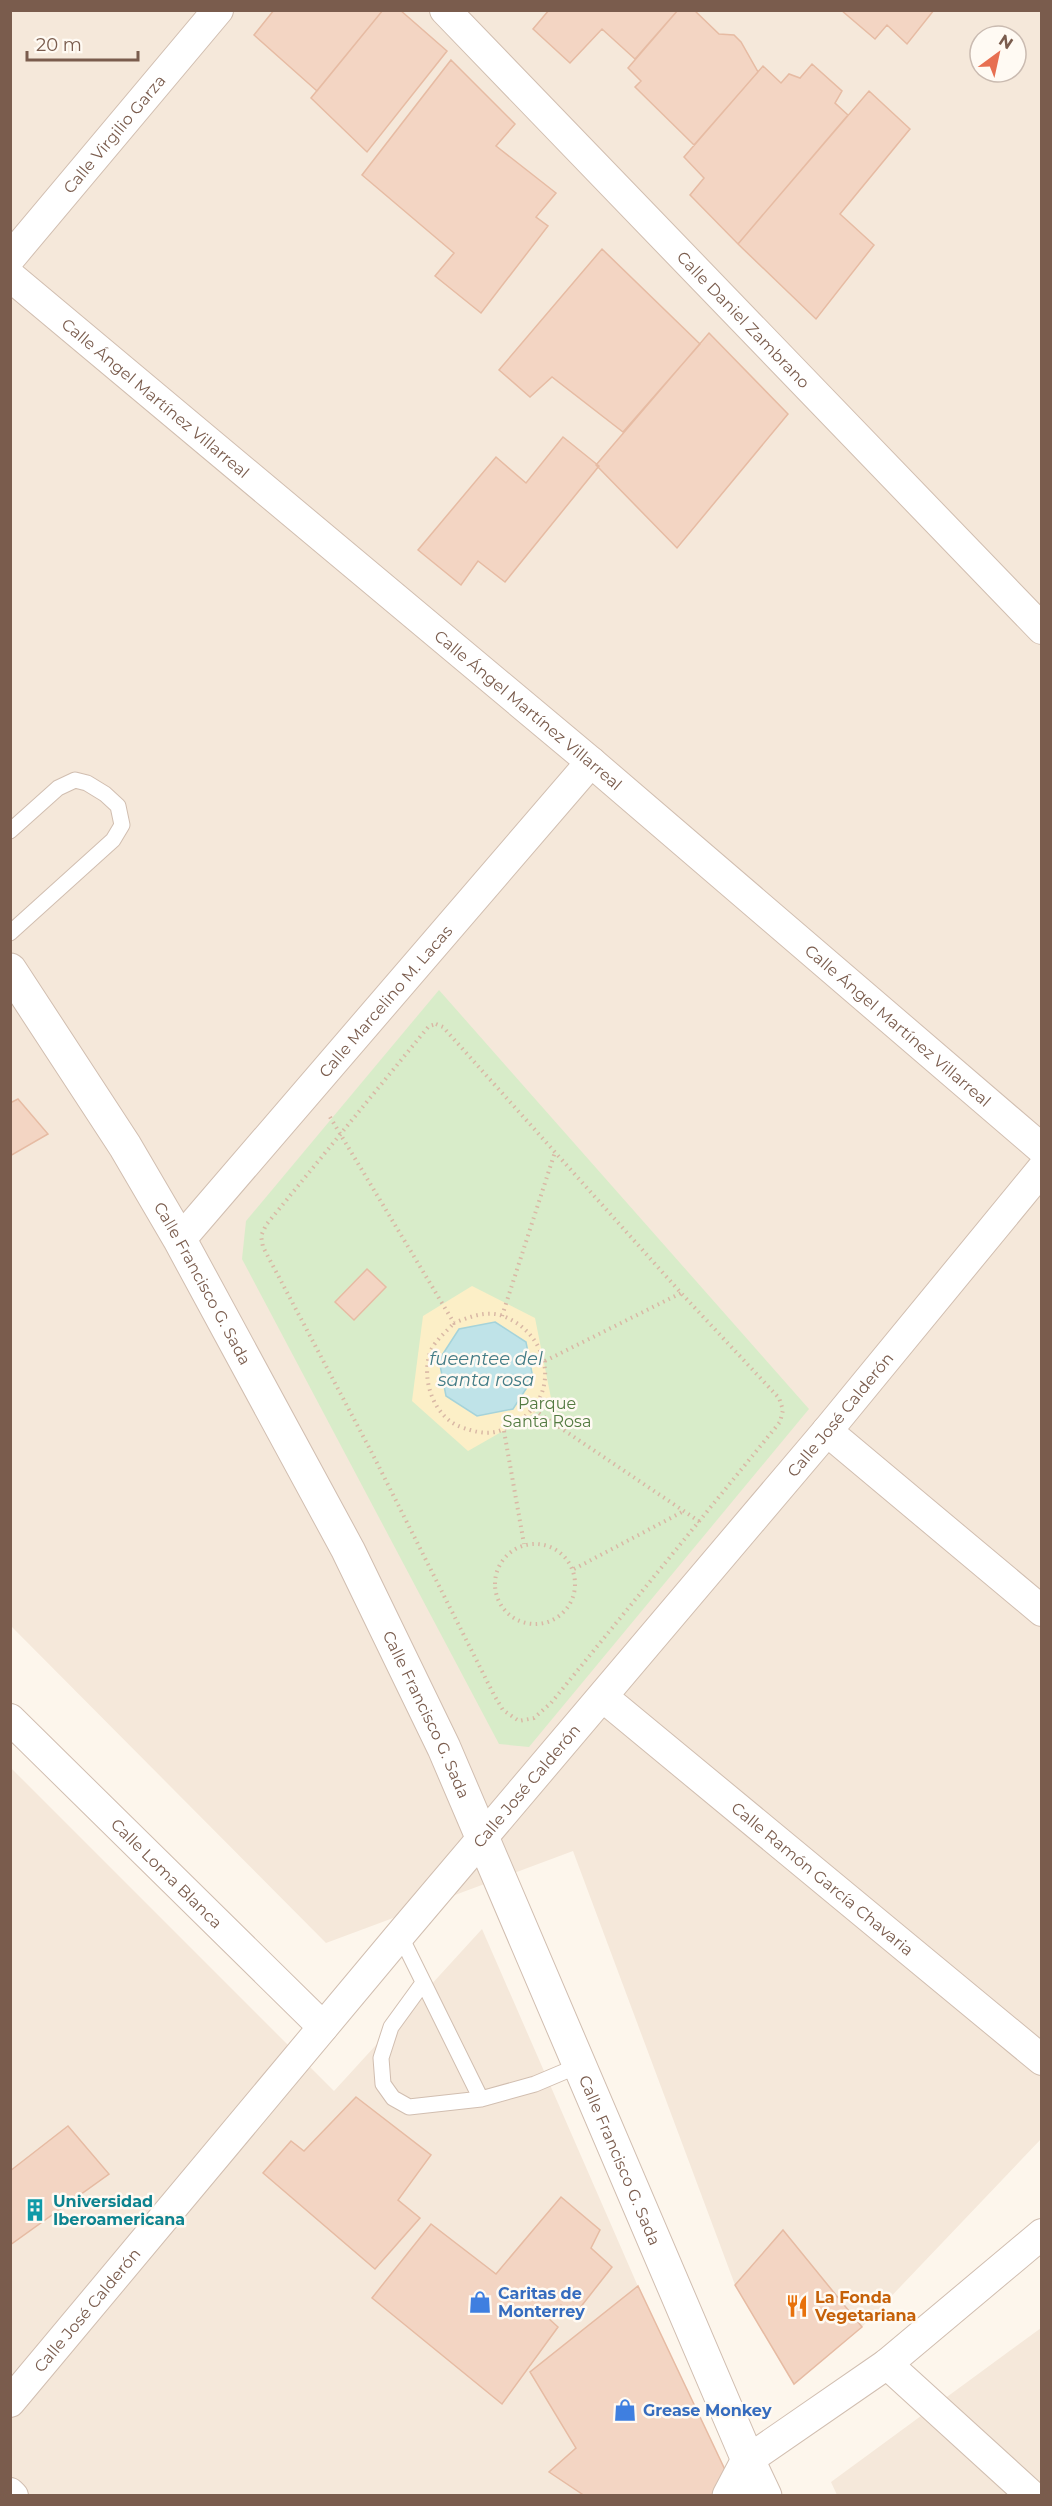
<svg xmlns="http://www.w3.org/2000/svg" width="1052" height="2506" viewBox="0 0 1052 2506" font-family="Montserrat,sans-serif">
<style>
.residential{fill:#f5e8da;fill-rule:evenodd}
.green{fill:#d8ecc9}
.sand{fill:#fcefc7}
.water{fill:#bfe3e8;stroke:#a5d3da;stroke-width:1.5}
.building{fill:#f3d5c3;stroke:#e6bba3;stroke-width:1.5}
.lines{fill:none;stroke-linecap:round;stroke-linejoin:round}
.service-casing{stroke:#d1beb0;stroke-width:17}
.minor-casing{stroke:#d1beb0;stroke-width:32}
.tertiary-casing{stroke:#d1beb0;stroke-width:35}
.path{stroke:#d9b8a5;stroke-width:4;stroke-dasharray:1.5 4.5;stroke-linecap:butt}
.service{stroke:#fff;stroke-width:15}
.minor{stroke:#fff;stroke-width:30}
.tertiary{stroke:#fff;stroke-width:33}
.labels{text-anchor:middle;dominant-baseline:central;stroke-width:5;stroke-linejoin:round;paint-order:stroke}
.street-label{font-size:16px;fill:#7a5c4d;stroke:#fffaf3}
.park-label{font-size:16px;fill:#537a41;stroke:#fffaf3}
.culture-label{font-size:16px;font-weight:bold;fill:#0d838f;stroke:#fffaf3;text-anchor:start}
.shop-label{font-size:16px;font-weight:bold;fill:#366cbe;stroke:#fffaf3;text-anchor:start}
.food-label{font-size:16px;font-weight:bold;fill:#c56008;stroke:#fffaf3;text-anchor:start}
.water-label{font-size:18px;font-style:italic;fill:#437c86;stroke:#fffaf3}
</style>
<rect width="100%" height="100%" fill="#fdf6ec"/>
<path class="residential" d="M10,11H1041V2139L862,2327L794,2384L735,2285L573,1851L326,1943L11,1626ZM980,36H1016V72H980Z
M10,1767L334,2091L482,1929L729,2495H11Z
M1041,2328V2495H837L831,2482Z"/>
<path class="green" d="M439,990L809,1409L529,1747L499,1744L242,1259L246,1221Z"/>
<path class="sand" d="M472,1286L535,1318L552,1403L468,1451L412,1401L423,1316Z"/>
<path class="water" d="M495,1322L526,1342L533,1378L513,1409L477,1416L446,1396L439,1360L459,1329Z"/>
<path class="building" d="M274,10H383L317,91L254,35Z
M383,10H400L447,51L367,152L311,98Z
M549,10H678L635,59L602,29L570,63L533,29Z
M678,10H694L719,34L734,35L741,42L758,72L694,145L635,87L641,81L628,68Z
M841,10H934L907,44L887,25L875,39Z
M451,60L515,124L496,146L556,193L536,217L548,226L481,313L435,276L454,253L362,175Z
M812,64L842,91L835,103L848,115L738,244L690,195L704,178L684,157L763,66L781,83L789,74L800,78Z
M869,91L910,129L840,214L874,245L816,319L738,244Z
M602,249L700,344L623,432L552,377L530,397L499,370Z
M709,333L788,414L677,548L596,465Z
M563,437L599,466L505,582L478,561L461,585L418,550L496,457L526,483Z
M18,1099L48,1134L10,1156V1103Z
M367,1269L386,1287L354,1320L335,1302Z
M356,2097L431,2155L398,2200L420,2218L375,2269L263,2173L291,2141L304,2151Z
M68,2126L109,2174L10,2245V2171Z
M561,2197L600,2230L591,2248L612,2267L572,2318L561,2305L547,2317L558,2327L502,2404L372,2298L431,2224L496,2274Z
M783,2230L862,2327L794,2384L735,2285Z
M638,2286L727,2474L716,2496H585L549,2472L576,2448L530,2372Z"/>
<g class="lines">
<g class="service-casing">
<path id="service" d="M10,831L58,788L75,780L87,783L105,794L118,806L122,825L113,840L10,933
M400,1935L481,2099
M423,1983L391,2027L381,2058L383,2084L393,2098L409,2107L481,2099L535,2084L580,2065"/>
</g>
<g class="minor-casing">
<g id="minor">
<path id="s1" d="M445,10L1042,629"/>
<path id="s2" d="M10,258L218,10"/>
<path id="s3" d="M10,276L591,762L1042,1149"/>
<path id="s4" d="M180,1240L591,762"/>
<path d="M827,1431L1042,1611"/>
<path id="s5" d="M603,1697L1042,2060"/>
<path id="s6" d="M10,1719L323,2027"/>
<path d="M887,2364L1032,2496"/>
<path id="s7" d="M10,2402L400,1935L827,1431L1042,1169"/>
<path d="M748,2460L887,2364L1042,2234"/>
<path d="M10,2493L13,2496"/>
</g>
</g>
<g class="tertiary-casing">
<g id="tertiary">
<path id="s8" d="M10,970L125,1146L180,1240L348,1550L444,1748L748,2460L765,2496"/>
<path d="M729,2496L748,2460"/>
</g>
</g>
<path class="path" d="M436,1024L443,1027L681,1293L779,1398L783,1410L780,1422L551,1703L534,1718L519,1721L503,1710L494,1695L373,1455L263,1247L261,1236L266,1225L429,1026Z
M330,1117L454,1323C469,1317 487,1310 503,1316C548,1333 562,1391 520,1420C498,1435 486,1436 461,1427C433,1417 420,1377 431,1350C435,1341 447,1331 454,1323
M502,1316L555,1152
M545,1361L681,1293
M534,1410L700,1522
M504,1431L524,1544
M495 1584a40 40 0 1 1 80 0a40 40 0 1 1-80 0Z
M574,1569L684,1511"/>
<use href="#service" class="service"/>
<use href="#minor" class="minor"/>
<use href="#tertiary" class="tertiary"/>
</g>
<defs>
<g id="building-bare" transform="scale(1.8)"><path d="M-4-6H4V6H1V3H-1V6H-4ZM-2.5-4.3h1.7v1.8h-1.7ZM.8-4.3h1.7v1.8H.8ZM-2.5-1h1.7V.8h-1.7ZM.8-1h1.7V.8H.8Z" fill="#0f9aa8" stroke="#fffaf3" stroke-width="2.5" paint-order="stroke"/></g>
<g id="shop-bare" transform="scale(1.8)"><path d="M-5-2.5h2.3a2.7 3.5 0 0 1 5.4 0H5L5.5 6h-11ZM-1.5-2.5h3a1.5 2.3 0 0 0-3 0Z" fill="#3f7fe0" stroke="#fffaf3" stroke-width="2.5" paint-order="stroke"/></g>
<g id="restaurant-bare" transform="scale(1.8)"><path d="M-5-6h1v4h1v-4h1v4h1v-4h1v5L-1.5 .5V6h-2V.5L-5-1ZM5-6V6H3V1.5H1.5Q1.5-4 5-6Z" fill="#e8710a" stroke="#fffaf3" stroke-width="2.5" paint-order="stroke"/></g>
</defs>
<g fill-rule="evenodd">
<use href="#building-bare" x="35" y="2210"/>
<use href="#shop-bare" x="480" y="2302"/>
<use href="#restaurant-bare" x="797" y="2306"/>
<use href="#shop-bare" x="625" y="2410"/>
</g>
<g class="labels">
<g class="street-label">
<text stroke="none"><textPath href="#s2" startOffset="162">Calle Virgilio Garza</textPath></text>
<text stroke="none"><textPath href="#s1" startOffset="430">Calle Daniel Zambrano</textPath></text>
<text stroke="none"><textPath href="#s3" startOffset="190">Calle Ángel Martínez Villarreal</textPath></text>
<text stroke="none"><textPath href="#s3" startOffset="676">Calle Ángel Martínez Villarreal</textPath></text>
<text stroke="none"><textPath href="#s4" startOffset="315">Calle Marcelino M. Lacas</textPath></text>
<text stroke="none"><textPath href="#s3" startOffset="1162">Calle Ángel Martínez Villarreal</textPath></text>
<text stroke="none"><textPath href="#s8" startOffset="368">Calle Francisco G. Sada</textPath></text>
<text stroke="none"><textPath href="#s7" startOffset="1290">Calle José Calderón</textPath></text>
<text stroke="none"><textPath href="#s8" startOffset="854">Calle Francisco G. Sada</textPath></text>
<text stroke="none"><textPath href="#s7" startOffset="804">Calle José Calderón</textPath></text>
<text stroke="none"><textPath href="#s6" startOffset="220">Calle Loma Blanca</textPath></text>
<text stroke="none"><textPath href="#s5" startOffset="285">Calle Ramón García Chavaria</textPath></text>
<text stroke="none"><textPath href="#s8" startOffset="1340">Calle Francisco G. Sada</textPath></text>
<text stroke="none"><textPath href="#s7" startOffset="120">Calle José Calderón</textPath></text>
</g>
<g class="park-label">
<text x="547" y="1403">Parque<tspan x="547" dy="18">Santa Rosa</tspan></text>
</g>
<g class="culture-label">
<text x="53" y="2201">Universidad<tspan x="53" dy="18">Iberoamericana</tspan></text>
</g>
<g class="shop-label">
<text x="498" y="2293">Caritas de<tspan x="498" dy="18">Monterrey</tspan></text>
<text x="643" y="2410">Grease Monkey</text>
</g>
<g class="food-label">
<text x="815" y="2297">La Fonda<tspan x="815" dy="18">Vegetariana</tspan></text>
</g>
<g class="water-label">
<text x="486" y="1359">fueentee del<tspan x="486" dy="21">santa rosa</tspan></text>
</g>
</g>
<rect width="1052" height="2506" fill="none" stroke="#7a5c4d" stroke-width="24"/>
<g transform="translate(998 54) rotate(33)"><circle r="28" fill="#fffaf3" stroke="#cabbb1" stroke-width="1.5"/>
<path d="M0-4.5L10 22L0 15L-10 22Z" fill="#e76f51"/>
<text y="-9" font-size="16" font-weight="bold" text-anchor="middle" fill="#7a5c4d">N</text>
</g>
<path d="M27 51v9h111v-9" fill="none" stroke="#7a5c4d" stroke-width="3"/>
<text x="36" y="51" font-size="18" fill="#7a5c4d" stroke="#fffaf3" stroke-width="4.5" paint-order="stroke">20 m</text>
</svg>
